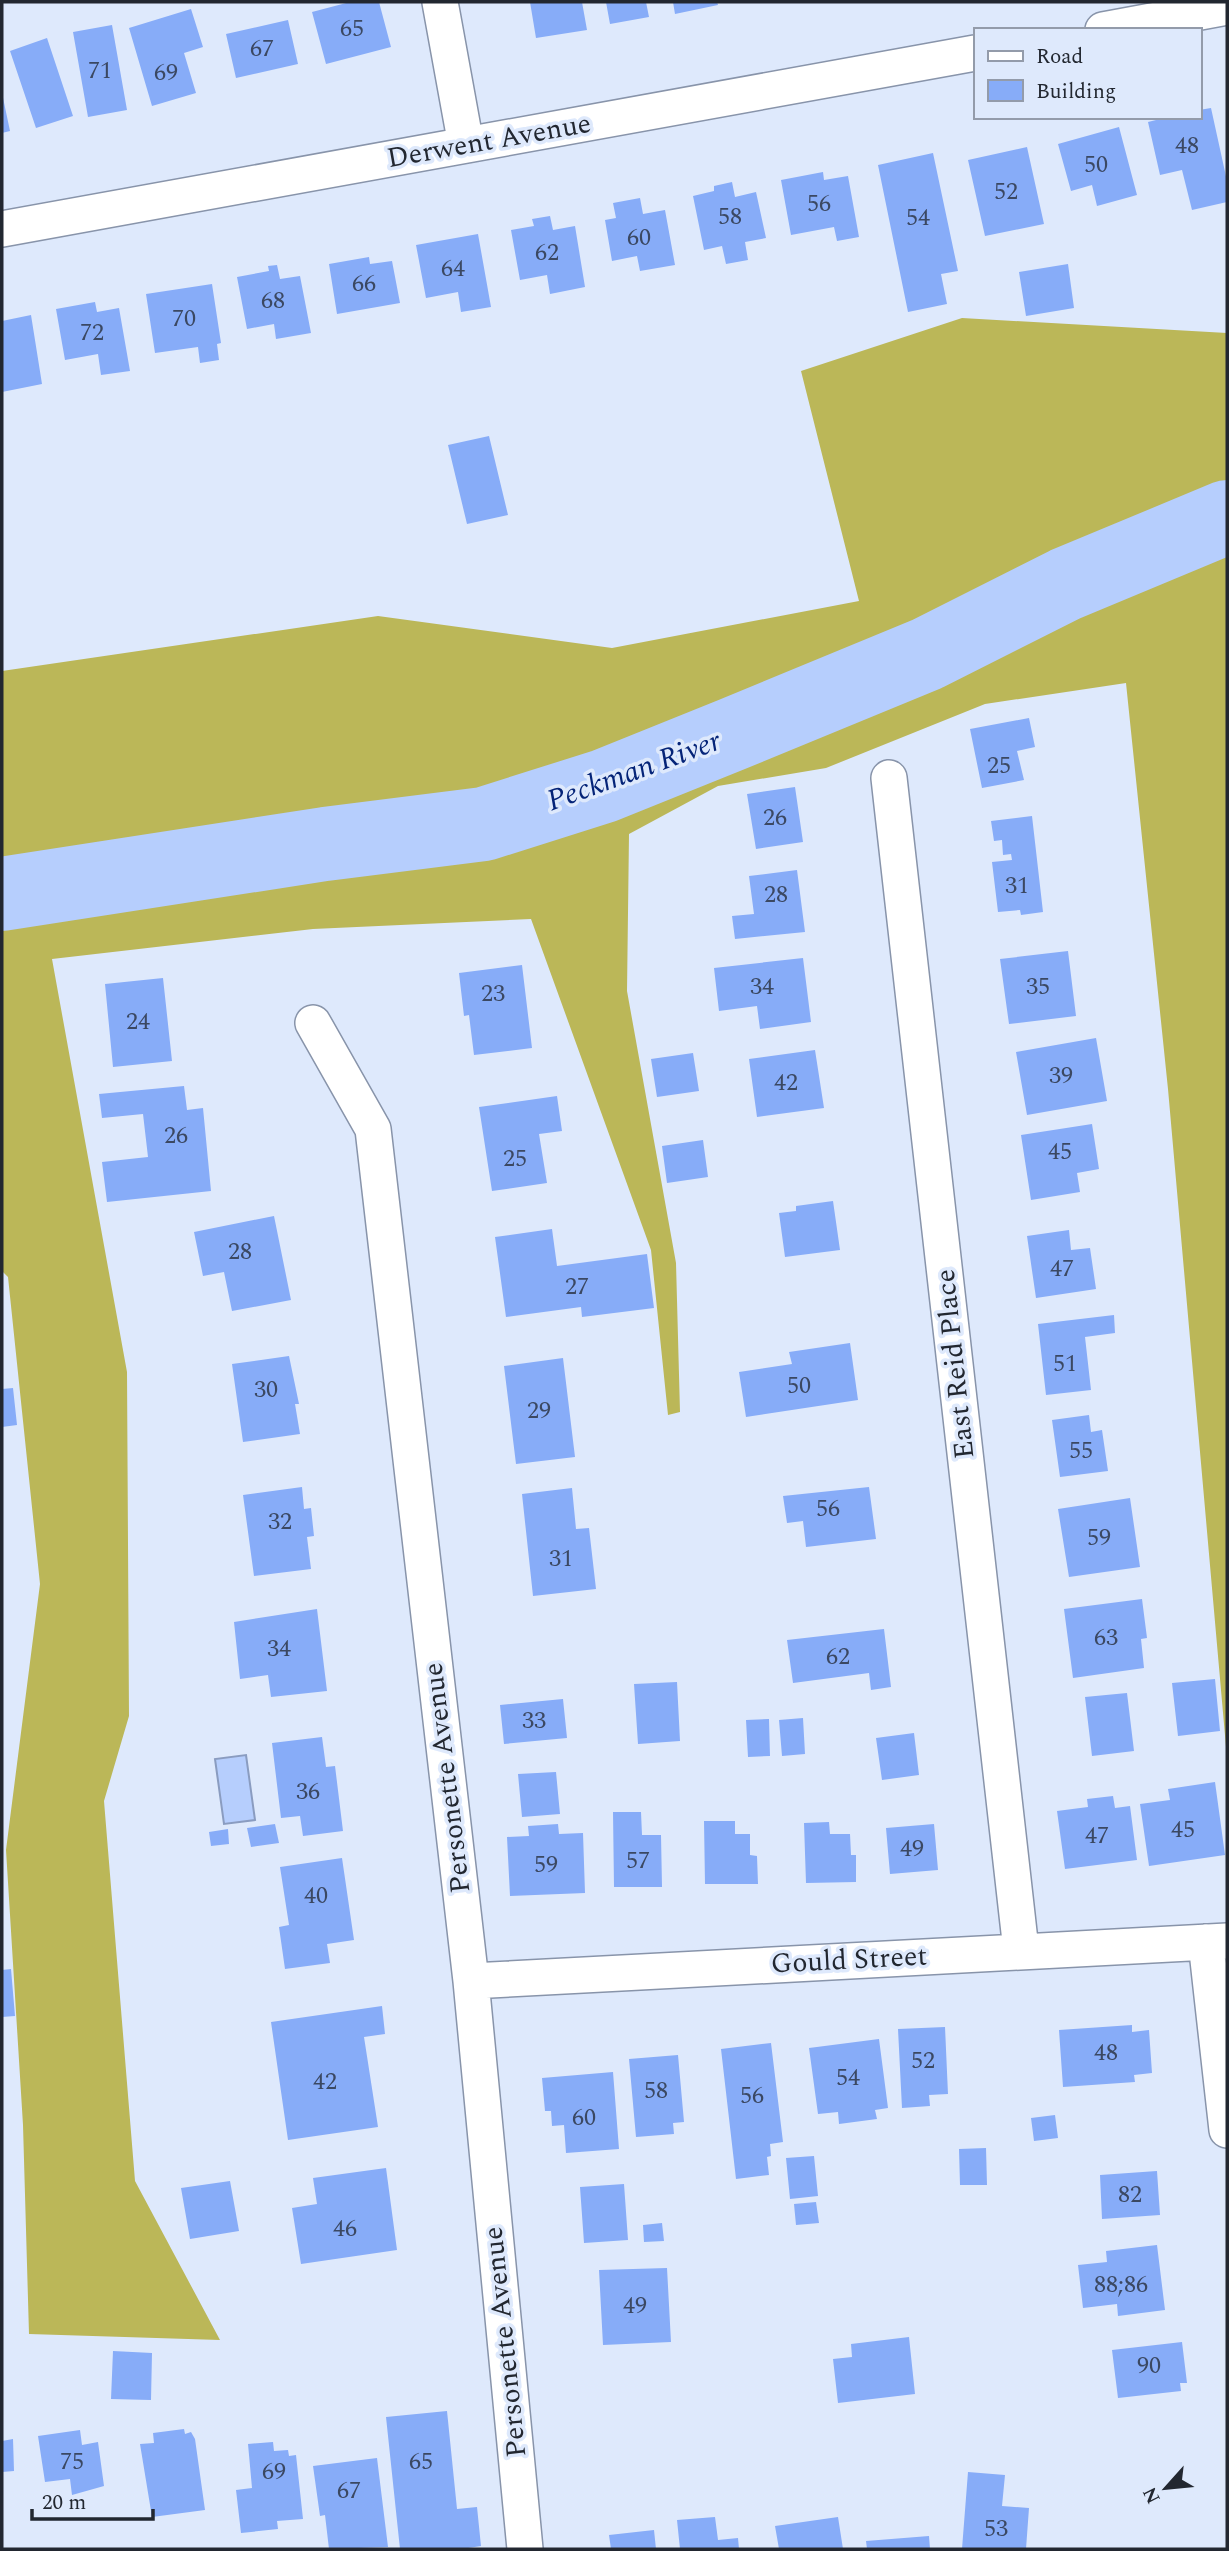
<svg xmlns="http://www.w3.org/2000/svg" width="1229" height="2551" viewBox="0 0 1229 2551" font-family="Spectral,serif">
<style>
.forest{fill:#bbb758}
.water{fill:#b6cefd;stroke:#8a9cc0;stroke-width:2}
.lines{fill:none;stroke-linecap:round;stroke-linejoin:round}
.river{stroke:#b6cefd;stroke-width:74}
.building{fill:#87acf8}
.street-casing{stroke:#8894aa;stroke-width:38}
.street{stroke:#fff;stroke-width:35}
.labels{text-anchor:middle;dominant-baseline:central;stroke-width:7;stroke-linejoin:round;paint-order:stroke}
.number-label{font-size:24px;fill:#3b4862}
.street-label{font-size:28px;fill:#222730;stroke:#dee9fc}
.water-label{font-size:30px;font-style:italic;fill:#052478;stroke:#dee9fc}
</style>
<rect width="100%" height="100%" fill="#dee9fc"/>
<path class="forest" d="M962,318L1227,333V1758L1168,1089L1126,683L985,704L826,768L718,786L629,834L627,991L676,1263L680,1412L668,1415L651,1250L531,919L313,929L52,959L127,1372L129,1716L104,1801L135,2181L220,2340L29,2334L23,2125L6,1850L40,1584L8,1277L2,1271V671L378,616L612,648L859,601L801,371Z"/>
<path class="water" d="M246,1755L255,1820L224,1824L215,1759Z"/>
<g class="lines">
<path class="river" d="M2,894L325,844L484,824L604,786L733,734L927,654L1066,584L1227,517"/>
</g>
<path class="building" d="M350,2H379L391,47L326,64L312,12Z
M530,2H582L587,30L536,38Z
M606,2H646L649,17L610,24Z
M673,2H717L718,5L675,14Z
M191,9L203,47L184,53L196,93L152,106L129,28Z
M288,20L298,64L236,78L226,34Z
M112,25L127,110L88,117L73,32Z
M47,38L73,116L36,128L10,51Z
M2,93L10,131L2,133Z
M1211,108L1227,181V202L1192,210L1182,170L1160,175L1148,122L1168,117H1199V110Z
M1119,127L1137,195L1097,206L1092,185L1071,191L1058,144Z
M1027,147L1044,224L985,236L968,160Z
M933,153L958,271L941,274L947,304L908,312L878,165Z
M823,172L824,180L848,176L859,237L837,241L834,227L791,235L781,180Z
M732,182L735,197L756,192L766,238L745,242L748,260L726,264L722,246L704,250L693,196L714,191V186Z
M640,198L643,214L665,210L675,265L640,271L637,256L612,261L605,220L616,218L613,203Z
M550,216L553,230L575,226L585,287L550,294L547,275L520,280L511,230L534,226L532,219Z
M478,234L491,307L461,312L458,292L426,298L416,245Z
M369,257L370,264L392,261L400,303L337,314L329,264Z
M1068,264L1074,308L1026,316L1019,272Z
M277,265L280,279L300,276L311,333L276,339L274,324L247,329L237,277L269,271L268,266Z
M212,284L221,343L217,344L219,360L200,363L198,347L155,353L146,294Z
M95,302L97,312L119,308L130,371L101,375L98,354L65,360L56,309Z
M31,315L42,384L2,392V321Z
M489,436L508,515L467,524L448,445Z
M1029,718L1035,747L1017,751L1024,780L982,788L970,729Z
M795,787L803,842L756,849L747,794Z
M1032,816L1043,912L1021,915L1020,910L998,912L992,862L1012,860L1011,854L1003,855L1002,840L994,841L991,821Z
M797,870L805,932L735,939L732,916L754,914L749,876Z
M1068,951L1076,1016L1009,1024L1000,959Z
M803,958L811,1022L760,1029L757,1006L719,1011L714,968Z
M522,965L532,1048L474,1055L469,1015L464,1016L459,973Z
M163,978L172,1061L113,1067L105,984Z
M1096,1038L1107,1101L1027,1115L1016,1052Z
M815,1050L824,1108L757,1117L749,1059Z
M693,1053L699,1091L657,1097L651,1059Z
M184,1086L187,1110L203,1108L211,1191L107,1202L102,1162L148,1157L143,1114L102,1118L99,1094Z
M557,1096L562,1131L539,1134L547,1183L492,1191L479,1107Z
M1092,1124L1099,1169L1077,1173L1080,1192L1031,1200L1021,1135Z
M703,1140L708,1177L667,1183L662,1146Z
M833,1201L840,1250L785,1257L779,1213L796,1211V1206Z
M274,1216L291,1300L232,1311L224,1272L203,1276L194,1232Z
M552,1229L557,1266L647,1254L654,1308L582,1317L581,1307L506,1317L495,1237Z
M1069,1230L1071,1250L1090,1248L1096,1289L1036,1298L1027,1236Z
M1114,1315L1115,1333L1085,1337L1091,1390L1046,1395L1038,1324Z
M850,1343L858,1400L746,1417L739,1372L792,1364L789,1352Z
M289,1356L299,1404H295L300,1434L243,1442L232,1364Z
M563,1358L575,1457L516,1464L504,1366Z
M13,1388L17,1425L2,1427V1389Z
M1089,1415L1091,1432L1102,1430L1108,1471L1060,1477L1052,1420Z
M302,1487L304,1509L311,1508L314,1536L307,1537L311,1569L254,1576L243,1495Z
M869,1487L876,1539L806,1547L803,1521L787,1523L783,1496Z
M572,1488L576,1529L589,1528L596,1589L533,1596L522,1494Z
M1130,1498L1140,1567L1069,1577L1058,1509Z
M1142,1599L1147,1638L1141,1639L1144,1668L1073,1678L1064,1609Z
M317,1609L327,1691L271,1697L268,1675L240,1679L234,1622Z
M884,1629L891,1687L871,1690L869,1673L793,1683L787,1640Z
M1215,1679L1220,1731L1178,1736L1172,1683Z
M677,1682L680,1741L638,1744L634,1684Z
M1127,1693L1134,1751L1092,1756L1085,1697Z
M563,1699L567,1738L504,1744L500,1705Z
M803,1718L805,1754L782,1756L779,1720Z
M769,1719L770,1756L748,1757L746,1720Z
M914,1733L919,1775L882,1780L876,1738Z
M322,1737L326,1767L335,1766L343,1831L303,1836L300,1816L281,1818L272,1743Z
M556,1772L560,1814L522,1817L518,1774Z
M1215,1782L1225,1855L1149,1866L1140,1804L1170,1800L1168,1789Z
M1113,1796L1115,1808L1130,1806L1137,1860L1065,1869L1057,1811L1088,1807L1087,1799Z
M613,1812H641L642,1835H661L662,1887H614Z
M704,1821H735V1834H750V1855L757,1856L758,1884H705Z
M829,1822L830,1834H850L851,1855H856V1882L806,1883L804,1823Z
M275,1824L279,1843L251,1847L247,1828Z
M558,1824L559,1834L583,1833L585,1893L510,1896L507,1837L529,1836L528,1826Z
M934,1824L938,1870L890,1874L886,1828Z
M228,1829L229,1844L211,1846L209,1832Z
M342,1858L354,1940L327,1944L330,1963L285,1969L279,1927L289,1925L280,1867Z
M11,1969L15,2016L2,2017V1970Z
M382,2006L385,2034L364,2037L378,2127L288,2140L271,2022Z
M1132,2025V2032L1149,2030L1152,2073L1134,2075L1135,2082L1063,2087L1059,2030Z
M945,2027L948,2094L929,2095L930,2106L902,2108L898,2029Z
M879,2039L888,2108L875,2110L877,2119L839,2124L838,2112L818,2114L809,2048Z
M771,2043L783,2142L770,2144L771,2156L767,2157L769,2175L736,2179L721,2049Z
M678,2055L684,2122L673,2123L674,2134L636,2137L629,2059Z
M613,2072L619,2149L566,2153L564,2125L552,2126L551,2111H545L542,2078Z
M1055,2115L1058,2138L1034,2141L1031,2118Z
M986,2148L987,2185H960L959,2149Z
M814,2156L818,2196L790,2199L786,2158Z
M386,2168L397,2250L301,2264L292,2208L317,2204L313,2178Z
M1157,2171L1160,2215L1102,2219L1100,2175Z
M230,2181L239,2231L190,2239L181,2188Z
M624,2184L628,2240L584,2243L580,2187Z
M816,2202L819,2223L796,2225L794,2204Z
M662,2223L664,2241L644,2242L643,2225Z
M1157,2245L1165,2310L1118,2316L1117,2304L1083,2308L1078,2265L1107,2262L1106,2251Z
M667,2268L671,2342L603,2345L599,2270Z
M909,2337L915,2394L838,2403L833,2359L852,2357L851,2344Z
M1182,2342L1187,2383H1180L1181,2391L1118,2398L1112,2350Z
M113,2351L152,2353L151,2400L111,2399Z
M447,2411L457,2509L477,2507L481,2546L462,2549H400L386,2417Z
M184,2429L185,2434L191,2432L195,2439L205,2510L152,2517L140,2444L154,2443L153,2433Z
M80,2430L82,2445L98,2442L104,2486L72,2495L70,2479L45,2482L38,2436Z
M13,2439L14,2471L2,2472V2441Z
M273,2442L274,2451L288,2450L289,2456L296,2455L303,2519L277,2521L278,2529L241,2533L236,2490L252,2488L248,2444Z
M377,2458L388,2547L329,2549L325,2515L320,2516L313,2466Z
M968,2472L1005,2475L1002,2506L1029,2508L1026,2549H962Z
M715,2517L718,2540L738,2538L739,2549H680L677,2520Z
M838,2517L843,2549H779L775,2526Z
M654,2530L656,2549H611L609,2535Z
M929,2536L930,2549H867L866,2541Z"/>
<g class="lines">
<g class="street-casing">
<path id="street" d="M440,2L466,145
M1103,30L1227,7
M2,229L975,53
M889,778L1021,1950
M313,1023L373,1129L471,1981L525,2549
M1206,1942L1227,2130
M471,1981L1227,1941"/>
</g>
<use href="#street" class="street"/>
</g>
<g class="labels">
<g class="number-label">
<text x="352" y="29">65</text>
<text x="262" y="49">67</text>
<text x="100" y="71">71</text>
<text x="166" y="73">69</text>
<text x="1187" y="146">48</text>
<text x="1096" y="165">50</text>
<text x="1006" y="192">52</text>
<text x="819" y="204">56</text>
<text x="730" y="217">58</text>
<text x="918" y="218">54</text>
<text x="639" y="238">60</text>
<text x="547" y="253">62</text>
<text x="453" y="269">64</text>
<text x="364" y="284">66</text>
<text x="273" y="301">68</text>
<text x="184" y="319">70</text>
<text x="92" y="333">72</text>
<text x="999" y="766">25</text>
<text x="775" y="818">26</text>
<text x="1017" y="886">31</text>
<text x="776" y="895">28</text>
<text x="762" y="987">34</text>
<text x="1038" y="987">35</text>
<text x="493" y="994">23</text>
<text x="138" y="1022">24</text>
<text x="1061" y="1076">39</text>
<text x="786" y="1083">42</text>
<text x="176" y="1136">26</text>
<text x="1060" y="1152">45</text>
<text x="515" y="1159">25</text>
<text x="240" y="1252">28</text>
<text x="1062" y="1269">47</text>
<text x="577" y="1287">27</text>
<text x="1065" y="1364">51</text>
<text x="799" y="1386">50</text>
<text x="266" y="1390">30</text>
<text x="539" y="1411">29</text>
<text x="1081" y="1451">55</text>
<text x="828" y="1509">56</text>
<text x="280" y="1522">32</text>
<text x="1099" y="1538">59</text>
<text x="561" y="1559">31</text>
<text x="1106" y="1638">63</text>
<text x="279" y="1649">34</text>
<text x="838" y="1657">62</text>
<text x="534" y="1721">33</text>
<text x="308" y="1792">36</text>
<text x="1183" y="1830">45</text>
<text x="1097" y="1836">47</text>
<text x="912" y="1849">49</text>
<text x="638" y="1861">57</text>
<text x="546" y="1865">59</text>
<text x="316" y="1896">40</text>
<text x="1106" y="2053">48</text>
<text x="923" y="2061">52</text>
<text x="848" y="2078">54</text>
<text x="325" y="2082">42</text>
<text x="656" y="2091">58</text>
<text x="752" y="2096">56</text>
<text x="584" y="2118">60</text>
<text x="1130" y="2195">82</text>
<text x="345" y="2229">46</text>
<text x="1121" y="2285">88;86</text>
<text x="635" y="2306">49</text>
<text x="1149" y="2366">90</text>
<text x="72" y="2462">75</text>
<text x="421" y="2462">65</text>
<text x="274" y="2472">69</text>
<text x="349" y="2491">67</text>
<text x="996" y="2529">53</text>
</g>
<g class="street-label">
<text transform="translate(489 141) rotate(-10)">Derwent Avenue</text>
<text transform="translate(955 1364) rotate(-96)">East Reid Place</text>
<text transform="translate(447 1778) rotate(-97)">Personette Avenue</text>
<text transform="translate(849 1960) rotate(-3)">Gould Street</text>
<text transform="translate(505 2342) rotate(-96)">Personette Avenue</text>
</g>
<g class="water-label">
<text transform="translate(634 771) rotate(-20)">Peckman River</text>
</g>
</g>
<rect width="1229" height="2551" fill="none" stroke="#222730" stroke-width="7"/>
<rect x="974" y="28" width="228" height="91" fill="#dee9fc" stroke="#939baa" stroke-width="2"/>
<rect x="988" y="51" width="35" height="10" fill="#ffffff" stroke="#939baa" stroke-width="2"/>
<text x="1036" y="63" font-size="21" fill="#222730">Road</text>
<rect x="988" y="80" width="35" height="21" fill="#87acf8" stroke="#939baa" stroke-width="2"/>
<text x="1036" y="98" font-size="21" fill="#222730">Building</text>
<g transform="translate(1166 2488) rotate(243)" stroke="#dee9fc" stroke-width="5" paint-order="stroke">
<path d="M0-5L12 26L0 18L-12 26Z" fill="#222730"/>
<text y="-10" font-size="19" font-weight="bold" text-anchor="middle" fill="#222730">N</text>
</g>
<path d="M32 2509v10h121v-10" fill="none" stroke="#222730" stroke-width="3.5"/>
<text x="42" y="2509" font-size="21" fill="#222730" stroke="#dee9fc" stroke-width="5" paint-order="stroke">20 m</text>
</svg>
